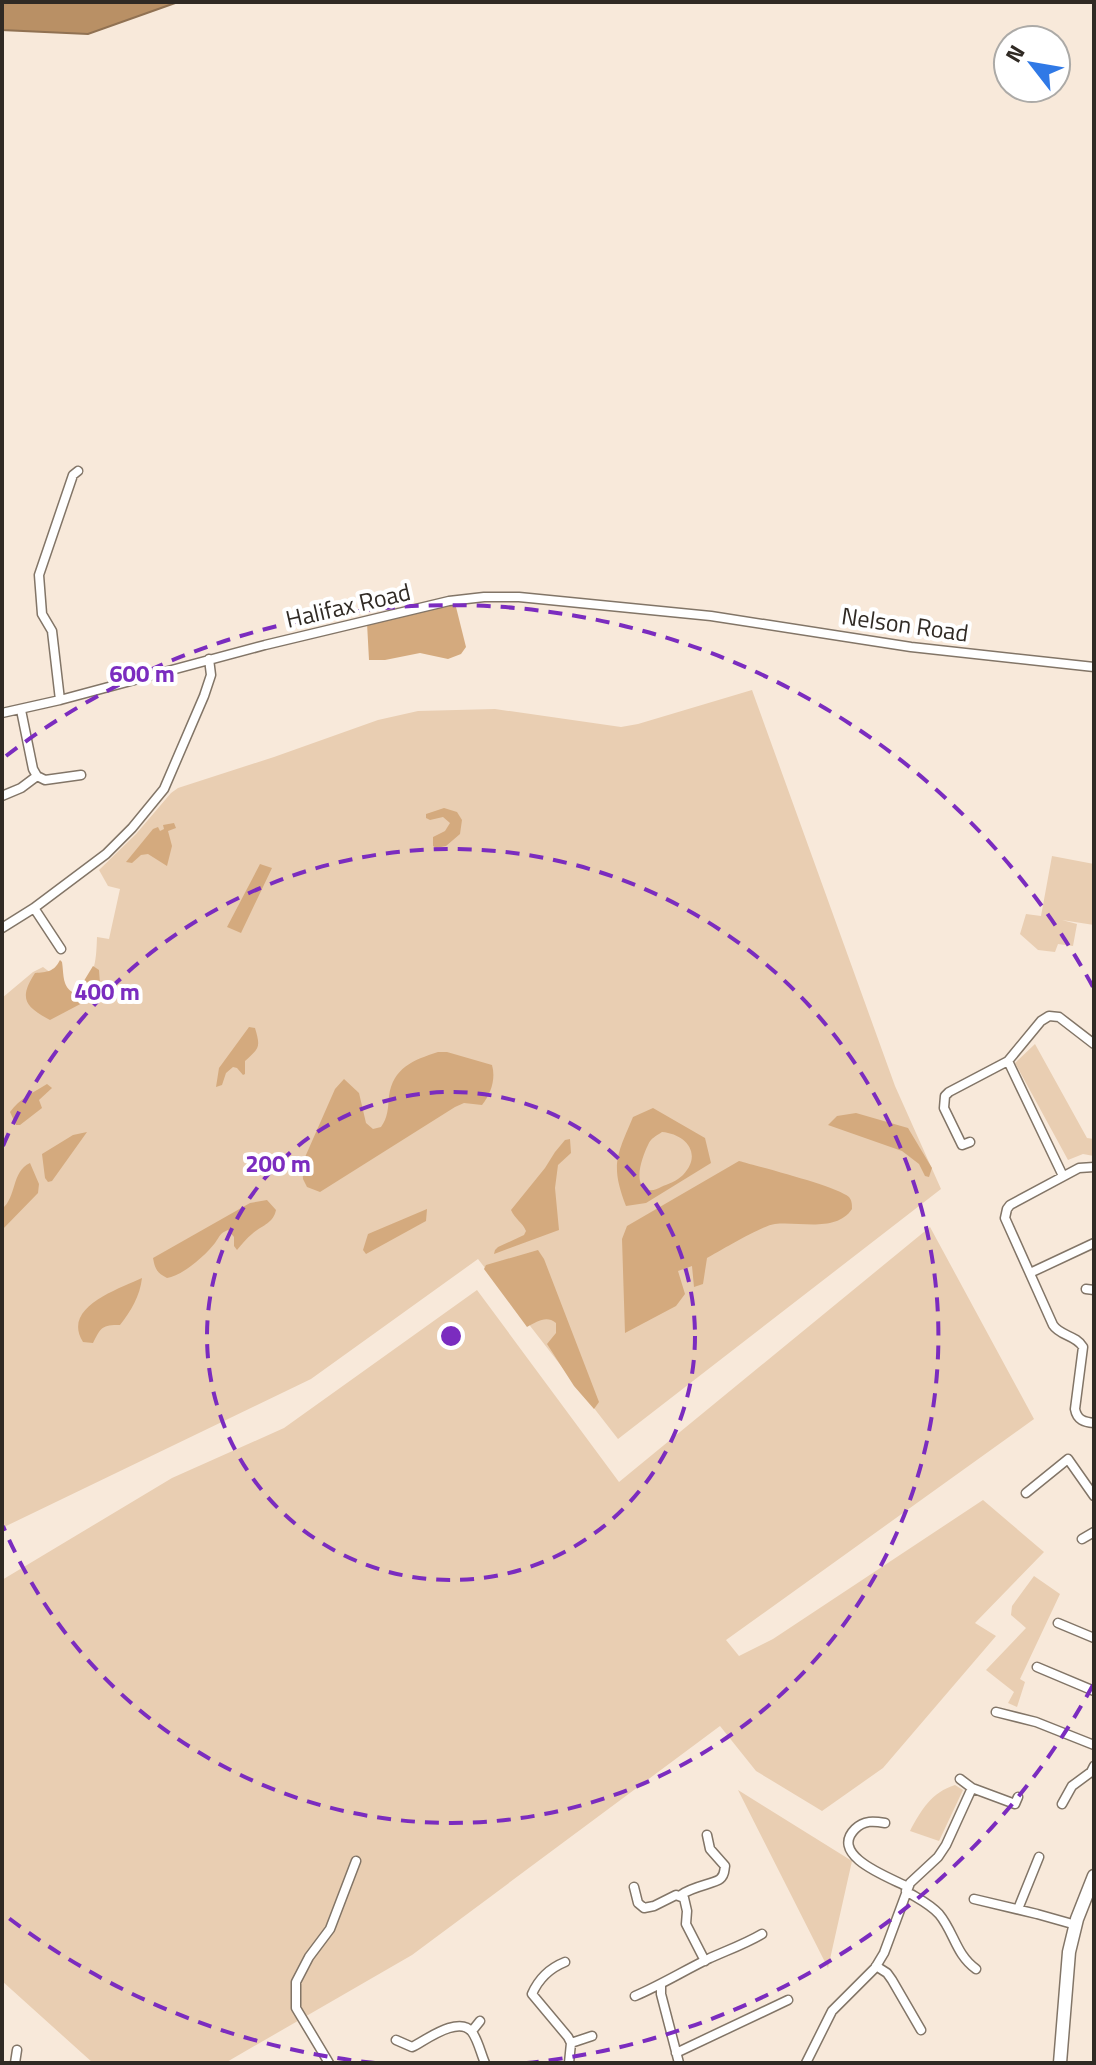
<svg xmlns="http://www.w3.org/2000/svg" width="1096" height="2065" viewBox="0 0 1096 2065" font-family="'Titillium Web',sans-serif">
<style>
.green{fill:#e9ceb2}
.forest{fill:#d4aa7e;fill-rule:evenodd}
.water{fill:#b99065;stroke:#907152;stroke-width:2}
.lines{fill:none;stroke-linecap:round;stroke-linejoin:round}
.street-casing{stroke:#827567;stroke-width:11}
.secondary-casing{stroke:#827567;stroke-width:15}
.street{stroke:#fff;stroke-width:8}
.secondary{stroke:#fff;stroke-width:12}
.ring{fill:none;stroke:#7b2cbf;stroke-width:4;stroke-dasharray:14 10}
.labels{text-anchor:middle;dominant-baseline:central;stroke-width:8;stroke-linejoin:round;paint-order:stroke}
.street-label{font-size:24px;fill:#302a24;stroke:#fff}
.centre{fill:#7b2cbf;stroke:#fff;stroke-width:4}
.ring-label{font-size:24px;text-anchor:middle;font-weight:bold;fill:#7b2cbf;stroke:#fff;stroke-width:8;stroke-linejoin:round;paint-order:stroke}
</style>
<rect width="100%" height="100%" fill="#f8e9da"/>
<path class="green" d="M752,690L895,1086L941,1189L618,1439L478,1259L311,1379L2,1528V998L33,972L43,967L51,973L74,997C95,977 96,965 97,937L109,939L120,889L108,886L99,870L136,834L171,793L178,788L274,757L378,720L418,711L495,709L621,727L638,724Z
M1052,856L1094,864V925L1062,920L1077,924L1073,946L1058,944L1055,952L1038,950L1020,934L1026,914L1041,916Z
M1035,1044L1087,1138L1094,1139V1156L1083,1154L1068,1160L1015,1063Z
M930,1227L1034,1419L726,1640L739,1656L773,1639L983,1500L1044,1552L975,1623L996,1636L883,1768L822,1811L756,1771L720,1726L412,1955L225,2063H93L2,1981V1580L172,1478L284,1428L477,1290L619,1482Z
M1034,1576L1060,1594L1020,1679L1025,1682L1017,1707L1008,1703L1014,1692L986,1670L1026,1628L1011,1615L1012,1606Z
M955,1785L963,1790L939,1841L910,1831C921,1810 932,1792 955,1785Z
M738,1790L852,1861L828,1968Z"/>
<path class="forest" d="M455,603L466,647L461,654L448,659L420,653L385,660H369L367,623Z
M444,808L457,812L462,820L460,834L446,846L436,848L433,846V837L445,831L450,823L443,817L430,820L426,818V814Z
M174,823L176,828L168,831L172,846L167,866L148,854L141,855L132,863L126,862L153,829L158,827L160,831L164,829L163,825Z
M260,864L272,868L241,933L227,927Z
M60,960L62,962C64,975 62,987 74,993L79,989L93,966L99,970L100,984L88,1000L50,1020C24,1006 19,998 35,973C47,972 54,972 60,960Z
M249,1027L255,1028C261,1048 259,1048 245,1061V1074L243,1075L237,1068L233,1067L226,1073L222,1085L216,1087L219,1068Z
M438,1052H447L492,1065C496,1079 491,1094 482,1105L464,1103L455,1107L320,1192L307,1187L303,1179L302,1164L335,1089L344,1079L359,1093L366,1123L373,1129L381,1127C388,1117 388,1108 389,1096C393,1068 413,1060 438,1052Z
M47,1084L52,1088L39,1100L42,1108L20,1125H16L10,1112C19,1099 34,1092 47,1084Z
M653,1108L705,1138L711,1163L646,1203L626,1206C610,1165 617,1155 633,1117ZM662,1132C686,1134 703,1154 683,1175C677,1181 668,1184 661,1187C657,1189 653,1191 649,1190C631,1186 643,1155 648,1145C651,1138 656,1136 662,1132Z
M856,1113L908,1128L932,1168L929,1177L925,1176L919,1164L902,1151L828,1125L837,1116Z
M87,1132L52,1181L48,1182L45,1178L42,1154L73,1135Z
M570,1139L571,1153L558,1165L555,1188L559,1230L494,1254L495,1250L498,1247L524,1235L526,1231C523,1223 515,1219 511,1210L545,1168L555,1152L565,1140Z
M739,1161C760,1167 836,1186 849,1197C852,1201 852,1204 852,1209C836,1233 799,1221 775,1224C763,1225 721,1250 707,1258L703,1284L694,1287L692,1266L678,1271L685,1294L676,1306L625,1333L622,1239L627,1226Z
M30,1163L39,1184L38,1193L2,1230V1209C17,1197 11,1172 30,1163Z
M267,1200L276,1210C273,1224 262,1225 252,1234C247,1238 242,1244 237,1250L234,1246V1237L228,1230C220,1233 220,1236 215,1243C206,1255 182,1276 167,1278C157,1273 155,1269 153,1258L250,1203Z
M427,1209L426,1221L366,1254L363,1250L368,1234Z
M538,1250L544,1259L599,1402L594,1409L574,1386L547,1344L556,1333V1323C546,1315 537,1322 527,1327L484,1269L486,1265Z
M142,1278C140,1296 131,1311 120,1325C102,1325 101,1327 93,1343L83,1342C61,1307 119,1289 142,1278Z"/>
<path class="water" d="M2,2H178L88,34L2,30Z"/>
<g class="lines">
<g class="street-casing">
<path id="street" d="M60,700L52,631L42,614L39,575L73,475L78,471
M21,710L33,769L37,776L45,780L81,775
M2,713L60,700L265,645L449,601L484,597H519L711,616L911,647L1094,667
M2,796L21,788L37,776
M34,908L61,949
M2,928L34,908L106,854L132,828L164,789L204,696L211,675L209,659
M970,1142L962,1145L944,1108L945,1096L949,1092L1008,1061
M1094,1167L1079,1168L1010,1205L1007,1209L1005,1218L1053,1325C1060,1336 1076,1335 1083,1347L1075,1409C1077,1420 1084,1422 1094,1423
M1063,1176L1008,1061L1041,1021L1049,1016L1059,1017L1094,1044
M1030,1273L1094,1243
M1086,1289L1094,1290
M1026,1493L1068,1459L1094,1496
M1082,1539L1094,1532
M1058,1623L1094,1638
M1037,1667L1094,1691
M996,1712L1036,1722L1094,1745
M960,1779L972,1788L1015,1804L1018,1797
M1062,1804L1072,1786L1091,1772L1094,1766
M885,1823C874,1821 864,1820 855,1829C828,1856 891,1878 908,1887
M634,1887L638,1903L644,1908L654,1906L676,1895L684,1898L687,1911L686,1924L705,1961
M906,1891C917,1898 930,1904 939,1914C954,1932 956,1955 976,1969
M681,1895C693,1886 714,1884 720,1879C725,1875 724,1871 725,1866L710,1849L707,1835
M974,1899L1037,1914L1076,1925
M1018,1909L1039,1857
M565,1962C550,1968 539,1978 532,1994L568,2037L571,2043L569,2063
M876,1966L887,1973L892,1980L921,2030
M661,1984V1994L679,2063
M635,1996C661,1985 685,1970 710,1958C728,1950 745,1944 762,1934
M472,2031L480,2021
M396,2040L412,2047C426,2040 459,2015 472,2032C478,2040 481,2054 485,2063
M571,2043L592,2036
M676,2053L788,2000
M15,2063L17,2050
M329,2063L296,2008V1982L309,1957L330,1929L356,1861
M806,2063L832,2011L875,1968L884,1953L910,1883L938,1857L946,1845L972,1788"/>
</g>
<g class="secondary-casing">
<path id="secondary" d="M1060,2063L1069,1952L1077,1919L1094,1876"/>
</g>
<use href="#street" class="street"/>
<use href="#secondary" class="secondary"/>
</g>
<g class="ring">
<circle cx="451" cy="1336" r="244"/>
<path d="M3 1146A487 487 0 1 1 3 1526"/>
<path d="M1093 1685A731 731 0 0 1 527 2063M375 2063A731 731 0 0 1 6 1916M6 756A731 731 0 0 1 1093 987"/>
</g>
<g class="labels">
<g class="street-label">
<text transform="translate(348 605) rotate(-13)">Halifax Road</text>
<text transform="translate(905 624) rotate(8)">Nelson Road</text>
</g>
</g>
<circle cx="451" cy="1336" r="12" class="centre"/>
<g class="ring-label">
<text x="142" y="682">600 m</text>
<text x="107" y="1000">400 m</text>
<text x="278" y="1172">200 m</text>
</g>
<rect width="1096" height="2065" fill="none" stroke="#302a24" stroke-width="8"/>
<g transform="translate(1032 64) rotate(301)"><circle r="38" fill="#ffffff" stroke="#acaaa7" stroke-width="2"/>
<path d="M0-6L14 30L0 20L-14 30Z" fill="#3079e6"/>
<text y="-12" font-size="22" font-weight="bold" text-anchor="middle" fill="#302a24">N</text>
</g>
</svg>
